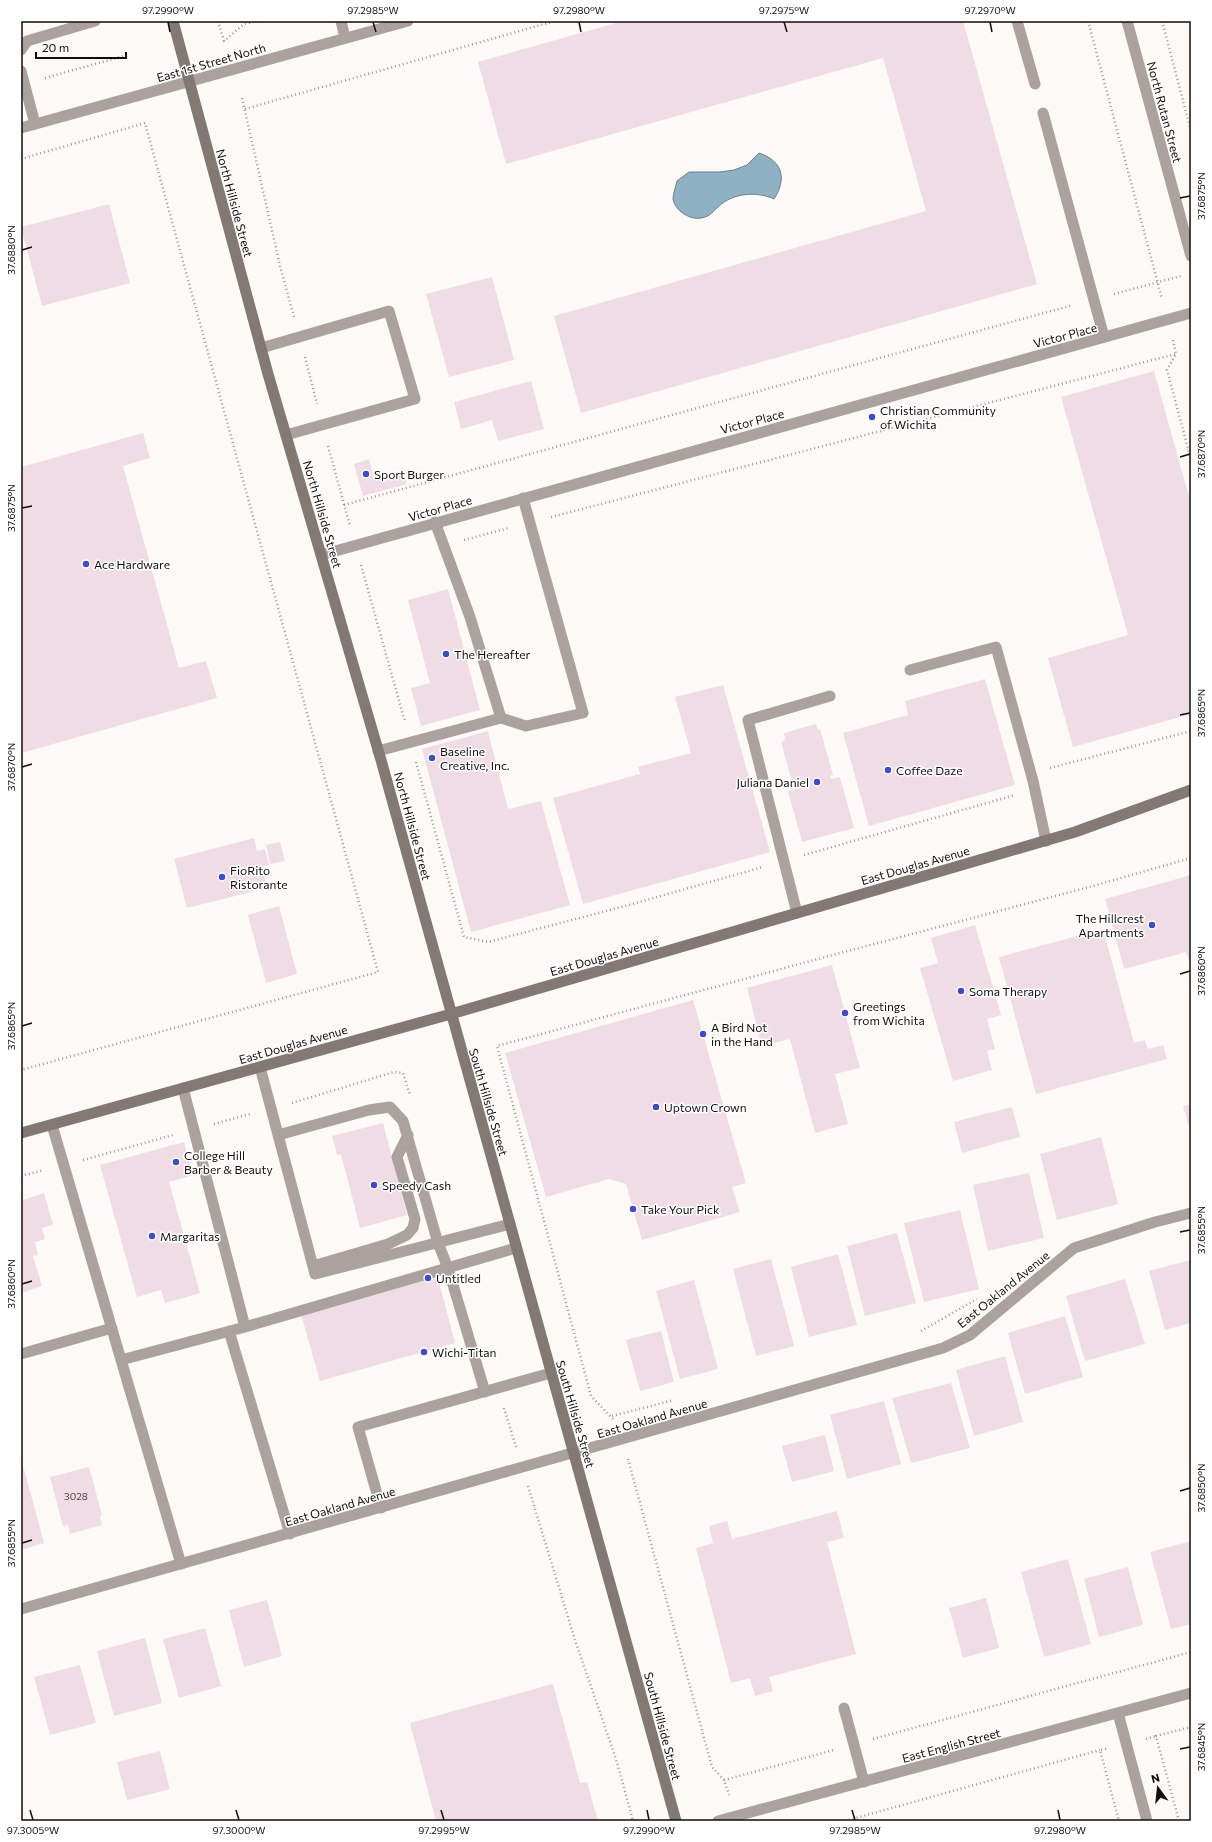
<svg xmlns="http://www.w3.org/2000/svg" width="1212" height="1842" viewBox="0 0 1212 1842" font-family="Commissioner,sans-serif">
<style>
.water{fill:#90b1c4;stroke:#6a808c}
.building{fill:#f0dce4}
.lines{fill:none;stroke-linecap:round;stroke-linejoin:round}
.path{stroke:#9f9a97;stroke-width:2.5;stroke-dasharray:1 3;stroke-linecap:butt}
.service{stroke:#aba29f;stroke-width:11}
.minor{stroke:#aba29f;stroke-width:11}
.tertiary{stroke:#aba29f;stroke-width:11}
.secondary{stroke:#847874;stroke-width:11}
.ticks{fill:none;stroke:#130d0a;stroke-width:1.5}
.poi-dot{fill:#404dc1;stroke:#fff;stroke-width:1.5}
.labels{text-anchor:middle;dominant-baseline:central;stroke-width:3;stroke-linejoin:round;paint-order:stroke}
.number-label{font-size:10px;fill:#4a4140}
.street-label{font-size:12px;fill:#130d0a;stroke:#fff}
.poi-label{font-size:12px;fill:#130d0a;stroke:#fff;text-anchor:start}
.neatline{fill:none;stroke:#130d0a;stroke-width:1.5}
.ticks-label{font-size:10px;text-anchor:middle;fill:#130d0a}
</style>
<rect width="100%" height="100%" fill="#fdf9f7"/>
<path class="water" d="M759,153C783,161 787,179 774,199C757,191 733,193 719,206C713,211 710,217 701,218C690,220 675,211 673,199C673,194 676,186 677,181L689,172H720L734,170L747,165Z"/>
<path class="building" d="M623,21H963L1037,284L581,413L554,316L926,211L883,58L506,164L478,62Z
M109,204L130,283L42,306L21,227Z
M492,277L514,360L449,377L426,294Z
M1154,371L1191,504V714L1073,747L1048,658L1128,635L1061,397Z
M531,381L544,429L498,441L492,420L461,429L454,402Z
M143,433L150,458L123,466L179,668L206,661L217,698L21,753V467Z
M369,459L374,479L403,471L407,484L363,496L354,464Z
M448,589L480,710L421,726L411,688L430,683L408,600Z
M985,679L1015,785L869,826L843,733L908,715L905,701Z
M723,685L770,852L583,904L553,798L640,774L638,767L691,753L675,697Z
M816,724L818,730L820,729L833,775L830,776L831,779L840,777L854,828L802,842L788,791L799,788L798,785L793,786L781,742L785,740L784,733Z
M488,731L508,809L541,801L570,905L471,932L422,749Z
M254,838L257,851L265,849L269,865L262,867L267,888L187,908L174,859Z
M280,842L285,861L270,864L266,845Z
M1191,875V967L1186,952L1124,969L1105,899Z
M279,906L297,974L266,983L248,915Z
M975,925L1001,1015L987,1019L995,1049L987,1051L992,1070L953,1081L920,968L938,963L931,938Z
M1103,929L1134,1043L1145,1040L1148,1049L1163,1045L1167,1059L1036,1094L999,957Z
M832,965L860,1068L835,1074L848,1124L815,1133L790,1039L762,1046L747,988Z
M693,1000L746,1183L732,1187L740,1212L642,1240L626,1184L609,1179L546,1197L505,1053Z
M1191,1104V1133L1183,1106Z
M1012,1107L1020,1137L962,1153L954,1122Z
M383,1123L407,1215L360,1228L341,1154L337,1155L332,1136Z
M1101,1137L1118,1204L1057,1220L1040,1154Z
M184,1142L193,1175L169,1182L200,1293L165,1303L161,1290L137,1297L100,1165Z
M1029,1173L1044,1238L988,1251L973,1185Z
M44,1193L53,1225L42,1228L45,1239L35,1242L38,1255L33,1256L42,1286L21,1293V1196L23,1200Z
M960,1210L979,1289L924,1302L904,1223Z
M897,1233L916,1303L865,1316L847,1246Z
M838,1254L857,1325L809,1337L791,1267Z
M771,1259L794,1346L756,1356L733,1269Z
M1190,1260L1191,1323L1165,1330L1149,1271Z
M437,1275L455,1343L320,1381L301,1314Z
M1125,1279L1145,1344L1085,1361L1066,1296Z
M694,1280L718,1369L680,1379L656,1291Z
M1065,1316L1083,1377L1025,1394L1008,1333Z
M661,1331L674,1382L640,1391L626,1340Z
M1005,1356L1023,1422L974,1436L956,1370Z
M951,1383L970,1448L911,1463L892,1398Z
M884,1401L901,1464L847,1479L830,1415Z
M825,1435L834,1471L792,1482L782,1446Z
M21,1458L44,1543L21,1550Z
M89,1467L102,1515L100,1516L102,1525L70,1534L68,1525L63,1526L50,1477Z
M837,1511L844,1538L827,1542L856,1654L769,1677L773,1691L755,1696L750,1678L731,1683L696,1548L713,1543L709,1526L727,1521L732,1539Z
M1191,1541V1624L1171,1629L1150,1552Z
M1068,1559L1091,1644L1044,1657L1021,1572Z
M1128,1567L1143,1625L1099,1637L1084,1579Z
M986,1598L999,1648L963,1658L949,1608Z
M267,1600L282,1656L244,1667L229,1610Z
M205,1628L221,1686L179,1698L163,1639Z
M145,1638L162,1703L114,1716L97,1651Z
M80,1665L96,1723L50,1735L34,1677Z
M553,1684L580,1783L587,1782L598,1821H436L410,1723Z
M160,1751L170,1789L127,1800L117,1762Z"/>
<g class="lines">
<path class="path" d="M218,21L224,41L244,24L257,21
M1088,21L1162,299
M1162,21L1191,131
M45,78L127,55
M242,98L280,266L294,317
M245,109L555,21
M21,159L145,123L378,972L21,1070
M1114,294L1181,276
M1173,340L1176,354L1167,370L1191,460
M305,357L317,404
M328,446L350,526
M344,505L1073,305
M551,517L1176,354
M464,540L509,528
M361,565L405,722
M416,762L464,937L488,942L629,905L763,867
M1050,768L1191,731
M804,855L1015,795
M292,1103L394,1072L403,1073L410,1095
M214,1124L250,1114
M83,1160L173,1135
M21,1176L44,1170
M921,1331L977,1299
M504,1408L516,1447
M612,1416L674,1400
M613,1419L591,1396L497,1046L829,956L1093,886L1191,858
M628,1459L712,1767L724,1780L729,1795
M528,1486L575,1640L617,1762L633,1821
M873,1739L1191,1652
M1146,1739L1156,1736
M1106,1749L1100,1750L1119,1821
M724,1780L834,1750
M845,1821L1100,1750
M1179,1821L1156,1736L1191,1727"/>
<path class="service" d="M341,21L345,38
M1017,21L1035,84
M21,50L27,41L95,21
M21,71L35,124
M1043,113L1104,337
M261,348L389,311L415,399L286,435
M910,670L996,647L1033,781L1046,841
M501,718L526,726L583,713L523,498
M378,751L501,718L470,617L435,522
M797,913L748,720L830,696
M260,1067L315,1274L510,1224
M52,1125L181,1564
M278,1135L369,1110L390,1107L403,1121L438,1243L448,1268L485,1392
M313,1266L388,1244L407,1235L413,1228L415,1219L397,1157L408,1135
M245,1327L516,1248
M229,1331L290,1534
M21,1354L112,1328
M121,1360L245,1327L183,1088
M381,1508L358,1427L551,1373
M844,1708L864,1782"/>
<path class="minor" d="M1127,21L1191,256
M321,555L1191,313
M21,1609L943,1348L970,1335L1074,1248L1155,1222L1191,1213
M1118,1713L1147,1821
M718,1821L1191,1693"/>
<path class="tertiary" d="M21,128L408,21"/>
<path class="secondary" d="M173,21L268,374L381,760L676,1821
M21,1133L451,1014L1075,832L1191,790"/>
</g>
<path class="ticks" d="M168,22L170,32M373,22L376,32M579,22L581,32M784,22L787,32M990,22L992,32M1180,198L1190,196M22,250L32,247M1180,457L1190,454M22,508L32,506M1180,715L1190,713M22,767L32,764M1180,974L1190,971M22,1026L32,1023M1180,1232L1190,1230M22,1284L32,1281M1180,1491L1190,1488M22,1543L32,1540M1180,1749L1190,1747M30,1810L33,1820M236,1810L239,1820M441,1810L444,1820M647,1810L649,1820M852,1810L855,1820M1058,1810L1060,1820"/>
<g class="poi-dot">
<circle cx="872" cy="417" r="4"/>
<circle cx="366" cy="474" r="4"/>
<circle cx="86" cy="564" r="4"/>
<circle cx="446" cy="654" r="4"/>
<circle cx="432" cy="758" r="4"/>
<circle cx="888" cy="770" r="4"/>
<circle cx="817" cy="782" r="4"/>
<circle cx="222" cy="877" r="4"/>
<circle cx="1152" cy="925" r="4"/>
<circle cx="961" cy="991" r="4"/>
<circle cx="845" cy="1013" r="4"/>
<circle cx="703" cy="1034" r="4"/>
<circle cx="656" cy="1107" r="4"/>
<circle cx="176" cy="1162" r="4"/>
<circle cx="374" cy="1185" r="4"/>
<circle cx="633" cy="1209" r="4"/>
<circle cx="152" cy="1236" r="4"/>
<circle cx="428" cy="1278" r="4"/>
<circle cx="424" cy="1352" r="4"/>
</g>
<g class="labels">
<g class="number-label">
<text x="76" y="1496">3028</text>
</g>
<g class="street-label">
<text transform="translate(211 62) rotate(-16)">East 1st Street North</text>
<text transform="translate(1165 112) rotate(75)">North Rutan Street</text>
<text transform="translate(235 203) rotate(75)">North Hillside Street</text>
<text transform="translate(1065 335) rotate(-15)">Victor Place</text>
<text transform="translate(752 421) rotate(-15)">Victor Place</text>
<text transform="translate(440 508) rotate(-16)">Victor Place</text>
<text transform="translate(323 514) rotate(74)">North Hillside Street</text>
<text transform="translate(413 826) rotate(75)">North Hillside Street</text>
<text transform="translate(915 865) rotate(-16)">East Douglas Avenue</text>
<text transform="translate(604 956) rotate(-16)">East Douglas Avenue</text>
<text transform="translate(293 1044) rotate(-16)">East Douglas Avenue</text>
<text transform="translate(489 1102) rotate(74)">South Hillside Street</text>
<text transform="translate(1003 1289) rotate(-39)">East Oakland Avenue</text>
<text transform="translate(576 1414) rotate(74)">South Hillside Street</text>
<text transform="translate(652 1418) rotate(-16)">East Oakland Avenue</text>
<text transform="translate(340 1506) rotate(-16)">East Oakland Avenue</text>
<text transform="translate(663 1726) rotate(75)">South Hillside Street</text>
<text transform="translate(951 1745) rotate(-15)">East English Street</text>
</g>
<g class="poi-label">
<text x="880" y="410">Christian Community<tspan x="880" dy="14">of Wichita</tspan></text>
<text x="374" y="474">Sport Burger</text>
<text x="94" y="564">Ace Hardware</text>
<text x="454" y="654">The Hereafter</text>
<text x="440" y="751">Baseline<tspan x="440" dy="14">Creative, Inc.</tspan></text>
<text x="896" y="770">Coffee Daze</text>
<text x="809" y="782" text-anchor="end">Juliana Daniel</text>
<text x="230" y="870">FioRito<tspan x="230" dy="14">Ristorante</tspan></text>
<text x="1144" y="918" text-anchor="end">The Hillcrest<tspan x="1144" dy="14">Apartments</tspan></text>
<text x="969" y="991">Soma Therapy</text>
<text x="853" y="1006">Greetings<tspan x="853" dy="14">from Wichita</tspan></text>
<text x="711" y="1027">A Bird Not<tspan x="711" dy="14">in the Hand</tspan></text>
<text x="664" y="1107">Uptown Crown</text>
<text x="184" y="1155">College Hill<tspan x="184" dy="14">Barber &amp; Beauty</tspan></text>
<text x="382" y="1185">Speedy Cash</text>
<text x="641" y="1209">Take Your Pick</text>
<text x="160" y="1236">Margaritas</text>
<text x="436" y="1278">Untitled</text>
<text x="432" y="1352">Wichi-Titan</text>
</g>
</g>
<rect width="1212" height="1842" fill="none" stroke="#ffffff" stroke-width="44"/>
<g transform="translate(1158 1788) rotate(345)" stroke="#ffffff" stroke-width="3" paint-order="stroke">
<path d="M0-3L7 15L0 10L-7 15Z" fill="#130d0a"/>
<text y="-6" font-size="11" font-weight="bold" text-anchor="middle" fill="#130d0a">N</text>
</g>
<path d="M36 52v6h90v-6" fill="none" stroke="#130d0a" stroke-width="2"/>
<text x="42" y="52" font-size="12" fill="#130d0a" stroke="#ffffff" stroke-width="3" paint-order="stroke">20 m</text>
<rect x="22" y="22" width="1168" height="1798" class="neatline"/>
<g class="ticks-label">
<text x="168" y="14">97.2990°W</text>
<text x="373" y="14">97.2985°W</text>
<text x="579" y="14">97.2980°W</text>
<text x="784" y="14">97.2975°W</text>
<text x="990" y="14">97.2970°W</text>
<text transform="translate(1201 196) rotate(-90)" y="4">37.6875°N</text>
<text transform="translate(11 250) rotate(-90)" y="4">37.6880°N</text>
<text transform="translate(1201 454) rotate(-90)" y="4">37.6870°N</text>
<text transform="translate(11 508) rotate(-90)" y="4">37.6875°N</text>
<text transform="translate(1201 713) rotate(-90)" y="4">37.6865°N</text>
<text transform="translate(11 767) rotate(-90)" y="4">37.6870°N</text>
<text transform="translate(1201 971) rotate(-90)" y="4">37.6860°N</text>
<text transform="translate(11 1026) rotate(-90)" y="4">37.6865°N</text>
<text transform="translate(1201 1230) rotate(-90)" y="4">37.6855°N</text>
<text transform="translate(11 1284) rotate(-90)" y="4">37.6860°N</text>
<text transform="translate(1201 1488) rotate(-90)" y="4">37.6850°N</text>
<text transform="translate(11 1543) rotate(-90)" y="4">37.6855°N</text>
<text transform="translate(1201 1747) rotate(-90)" y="4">37.6845°N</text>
<text x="33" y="1834">97.3005°W</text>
<text x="239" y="1834">97.3000°W</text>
<text x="444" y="1834">97.2995°W</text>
<text x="649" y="1834">97.2990°W</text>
<text x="855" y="1834">97.2985°W</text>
<text x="1060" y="1834">97.2980°W</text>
</g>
</svg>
